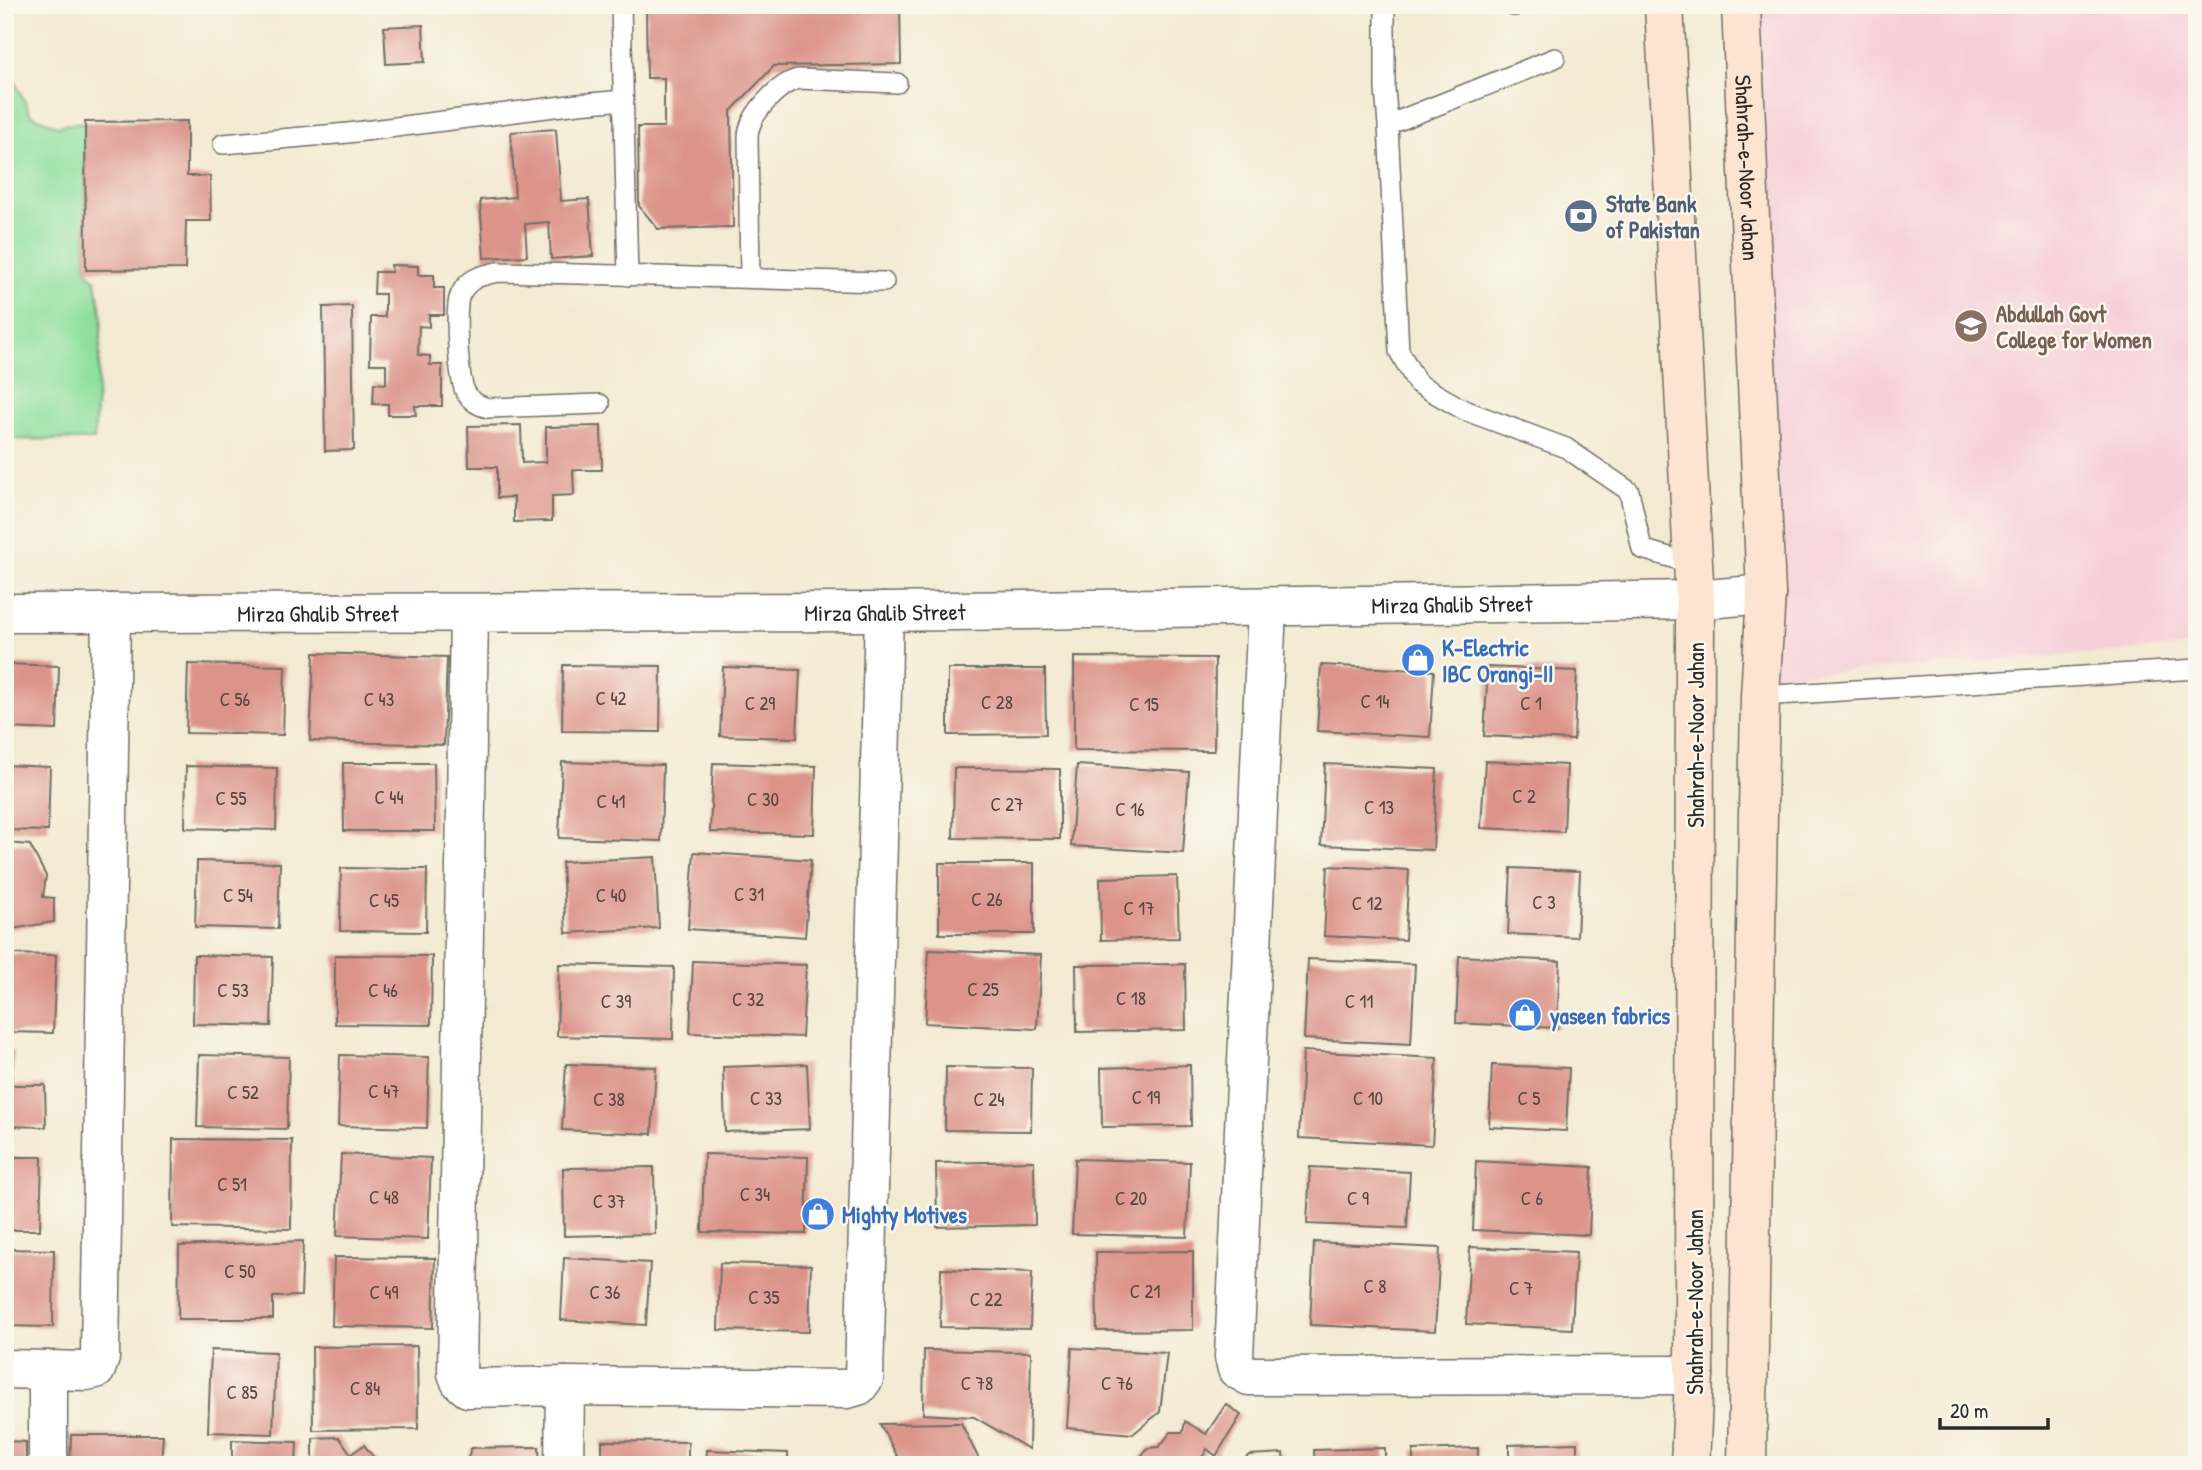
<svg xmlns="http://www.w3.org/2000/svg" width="2202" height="1470" viewBox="0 0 2202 1470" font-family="'Patrick Hand',sans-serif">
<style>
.built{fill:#f6cfd8}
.green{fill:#8fe09f;stroke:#5d8665;stroke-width:2}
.building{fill:#dc948a}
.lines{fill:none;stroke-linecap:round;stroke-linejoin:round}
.service-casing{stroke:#716e65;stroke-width:22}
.minor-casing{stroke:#716e65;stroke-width:41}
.secondary-casing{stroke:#716e65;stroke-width:41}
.service{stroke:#fff;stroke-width:19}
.minor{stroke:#fff;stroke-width:38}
.secondary{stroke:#fde4d1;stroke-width:38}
.labels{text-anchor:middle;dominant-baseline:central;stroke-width:5;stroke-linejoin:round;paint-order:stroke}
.number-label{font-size:19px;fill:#574543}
.street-label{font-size:23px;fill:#2b2b2b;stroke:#fbf7ec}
.service-label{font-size:23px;font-weight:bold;fill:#4e5e75;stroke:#fbf7ec;text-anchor:start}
.education-label{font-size:23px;font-weight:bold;fill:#785e54;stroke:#fbf7ec;text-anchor:start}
.shop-label{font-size:23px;font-weight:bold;fill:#366cbe;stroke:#fbf7ec;text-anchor:start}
</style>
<rect width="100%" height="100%" fill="#fbf7ec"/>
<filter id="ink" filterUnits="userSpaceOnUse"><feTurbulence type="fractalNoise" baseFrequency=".0143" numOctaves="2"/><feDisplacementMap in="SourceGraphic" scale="14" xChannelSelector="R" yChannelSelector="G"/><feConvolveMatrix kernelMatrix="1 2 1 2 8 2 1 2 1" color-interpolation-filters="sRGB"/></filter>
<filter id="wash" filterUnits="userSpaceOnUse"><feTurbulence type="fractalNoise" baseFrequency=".00686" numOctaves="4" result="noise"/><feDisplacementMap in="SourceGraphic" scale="28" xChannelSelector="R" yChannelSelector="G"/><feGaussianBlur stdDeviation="1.57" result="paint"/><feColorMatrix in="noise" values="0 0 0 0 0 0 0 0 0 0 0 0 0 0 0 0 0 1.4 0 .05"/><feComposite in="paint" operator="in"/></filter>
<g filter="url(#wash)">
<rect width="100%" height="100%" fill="#f3ead2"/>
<path class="built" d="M1727,5H2197V646L1765,677Z"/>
<path class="green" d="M5,61L31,115L57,126L85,122L86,270L96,281L102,318L94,440L5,439Z"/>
<g id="blocks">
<path class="building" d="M646,5H900L901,64L774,66L731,111L733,227L658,229L639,206L638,127H664V78H647Z
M423,25L425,62L386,64L384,27Z
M187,121V176H210L211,221H186L185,269L86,270L85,122Z
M556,129L561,201L589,199L593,256L551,259L549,222L525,224L527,256L484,258L480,200L515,197L511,132Z
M391,265L418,266V275H434V288H444V315H429V327L419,326L418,355L430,356V365H442V406H415L416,415H388V404H373L374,383L386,384V364H370L371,317H385V294H374L375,272H392Z
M352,306L354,450L325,451L323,307Z
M521,425L522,463L546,462V427L601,426L602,470H573L574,495L552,496V521L514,522V497L497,498V467H469L468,426Z
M314,653L447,657L444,745L310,741Z
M1074,657L1215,658L1214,751L1074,750Z
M5,664L59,666L57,730L5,728Z
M188,664L285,666L283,735L186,733Z
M563,665L661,666L660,732L562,731Z
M1321,665L1434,671L1430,737L1317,731Z
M723,667L800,670L797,738L720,736Z
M1488,667L1577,671L1574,740L1484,736Z
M948,669H1045L1046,734L948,735Z
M1485,761L1567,765L1564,832L1481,828Z
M562,762L663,765L661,841L559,838Z
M343,763H434L435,831H344Z
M713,763L816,766L814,834L710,832Z
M1325,764L1437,769L1433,850L1321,845Z
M5,765L50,767L48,831L5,830Z
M1077,765L1189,772L1183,853L1071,846Z
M186,766L277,768L276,830L185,828Z
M954,768L1060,769V839L953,838Z
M5,843L30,845L46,876L43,897L54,898V922L5,930Z
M694,852L811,860L805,937L688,929Z
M655,857L659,928L566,933L562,862Z
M197,861L280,863L278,929L195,927Z
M939,863H1034V934H939Z
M1328,866L1409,870L1405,940L1324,936Z
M341,868L427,869L426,932L340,931Z
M1511,868L1580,871L1577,937L1508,934Z
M1177,876L1179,938L1101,940L1100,878Z
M929,950L1041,955L1037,1029L925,1023Z
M5,954L56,955L53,1033L5,1032Z
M194,955L273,957L271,1026L193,1024Z
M335,955L432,956L431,1025L335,1024Z
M1459,956L1560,961L1557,1028L1456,1023Z
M1308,959L1415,964L1411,1044L1304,1039Z
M693,961L806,965L802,1037L690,1033Z
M559,964L674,967L673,1039L557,1036Z
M1185,964L1186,1030L1077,1032L1076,965Z
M5,1051H14L11,1085H45L46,1127L5,1126Z
M1303,1051L1437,1058L1432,1145L1299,1138Z
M199,1055L289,1057L287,1129L197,1127Z
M340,1055L429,1057L427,1128L338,1126Z
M566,1064L656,1067L652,1134L562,1130Z
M807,1064L810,1129L725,1132L723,1067Z
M1190,1065L1191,1126L1102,1127L1101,1068Z
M1492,1065L1569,1068L1566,1131L1489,1127Z
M946,1067L1032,1068L1031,1131L945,1130Z
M173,1139L292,1140L291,1229L172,1227Z
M341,1154L431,1158L428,1239L337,1236Z
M704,1154L808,1157L806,1234L702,1232Z
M5,1157H42L40,1230H5Z
M1075,1159L1190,1162L1187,1237L1072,1234Z
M1034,1161L1035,1225L937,1227L936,1163Z
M1476,1161L1592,1167L1589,1235L1473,1230Z
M654,1167L655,1234L564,1236L563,1168Z
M1310,1167L1410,1172L1407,1228L1307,1224Z
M303,1241L301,1296L273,1297V1319H178L179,1246Z
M1314,1242L1440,1248L1435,1331L1310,1325Z
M1470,1247L1576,1252L1572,1329L1466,1324Z
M5,1249L54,1250L53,1327L5,1326Z
M1193,1251V1330L1097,1331L1096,1252Z
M334,1257L435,1258L433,1328L332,1326Z
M564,1258L650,1263L646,1325L561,1320Z
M720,1263L811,1265L809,1332L718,1330Z
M941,1269L1032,1272L1030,1329L940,1327Z
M417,1346L418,1429L313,1430L312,1347Z
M1072,1348L1167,1353L1160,1412L1133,1434L1067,1428Z
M211,1350L276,1352L273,1434L208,1432Z
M924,1350L1031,1352L1029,1449L974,1417L923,1414Z
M1226,1404L1241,1415L1216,1456L1207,1449L1198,1465H1134L1148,1448L1159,1447L1171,1432H1183L1185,1421L1206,1434Z
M961,1423L982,1465H902L880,1424Z
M71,1435H163L161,1465H70Z
M339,1437L351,1454L364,1445L380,1465H313V1438Z
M232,1440L297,1442L296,1465H232Z
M5,1441L26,1442V1465H5Z
M602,1441L688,1442V1465H602Z
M1577,1443V1465H1509V1445Z
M539,1447L540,1465H466L471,1448Z
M1385,1448V1465H1315L1314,1450Z
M1478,1448V1465H1413V1450Z
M707,1450L788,1453V1465H706Z
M1283,1453L1284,1465H1238L1249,1455Z
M815,1460L853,1463V1465H815Z"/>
</g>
</g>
<g filter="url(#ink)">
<use href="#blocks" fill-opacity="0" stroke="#716e65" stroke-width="2"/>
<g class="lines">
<g class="service-casing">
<path id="service" d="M621,5L628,276
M1385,5V89L1388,125L1399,351L1417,383L1464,410L1566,448L1629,491L1642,549L1693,564
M1514,5V6
M1388,125L1555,58
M223,144L348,133L578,104L624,100
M750,278L748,137C748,116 778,84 798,79L897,83
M600,404L488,408C479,406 471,401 466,393C458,380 456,322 458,305C458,298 462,290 467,285C475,276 486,275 497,272L884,282
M1760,696L2197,669"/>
</g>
<g class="minor-casing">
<g id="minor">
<path d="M1267,607L1234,1357L1237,1369L1249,1376L1694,1375"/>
<path id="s1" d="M5,613L884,612L1695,600L1766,594"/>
<path d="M469,613L457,1373L460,1381L468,1388L565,1386L847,1389L858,1386L864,1378L884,612"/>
<path d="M5,1369L86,1371L96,1369L100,1358L111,613"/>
<path d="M48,1465V1370"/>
<path d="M564,1465L565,1386"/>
</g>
</g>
<g class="secondary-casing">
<g id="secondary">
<path d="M1664,5L1695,600L1694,1375L1690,1465"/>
<path id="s2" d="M1741,5L1766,594L1760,696L1747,1465"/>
</g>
</g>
<use href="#service" class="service"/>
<use href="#minor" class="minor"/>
<use href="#secondary" class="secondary"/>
</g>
</g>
<defs>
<g id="bank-disc" transform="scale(1.75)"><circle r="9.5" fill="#5c6f8a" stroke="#fbf7ec"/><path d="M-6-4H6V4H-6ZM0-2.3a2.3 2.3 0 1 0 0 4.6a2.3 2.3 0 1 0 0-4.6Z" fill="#fff"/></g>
<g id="school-disc" transform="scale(1.75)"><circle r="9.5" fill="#8d6e63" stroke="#fbf7ec"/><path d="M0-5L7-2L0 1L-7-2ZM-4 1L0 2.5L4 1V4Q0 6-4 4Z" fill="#fff"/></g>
<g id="shop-disc" transform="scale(1.75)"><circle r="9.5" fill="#3f7fe0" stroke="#fbf7ec"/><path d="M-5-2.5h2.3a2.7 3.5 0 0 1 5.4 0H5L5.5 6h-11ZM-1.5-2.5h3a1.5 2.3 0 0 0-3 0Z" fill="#fff"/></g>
</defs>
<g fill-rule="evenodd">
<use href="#bank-disc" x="1581" y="216"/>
<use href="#school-disc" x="1971" y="326"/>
<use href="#shop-disc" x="1418" y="660"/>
<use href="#shop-disc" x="1525" y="1015"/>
<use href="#shop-disc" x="818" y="1214"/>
</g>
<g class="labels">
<g class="number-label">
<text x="611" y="698">C 42</text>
<text x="235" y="699">C 56</text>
<text x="379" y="699">C 43</text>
<text x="1375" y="701">C 14</text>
<text x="997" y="702">C 28</text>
<text x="760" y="703">C 29</text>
<text x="1531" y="703">C 1</text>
<text x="1144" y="704">C 15</text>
<text x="1524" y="796">C 2</text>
<text x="389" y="797">C 44</text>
<text x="231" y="798">C 55</text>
<text x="763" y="799">C 30</text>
<text x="611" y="801">C 41</text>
<text x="1007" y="804">C 27</text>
<text x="1379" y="807">C 13</text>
<text x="1130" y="809">C 16</text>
<text x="749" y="894">C 31</text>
<text x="238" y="895">C 54</text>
<text x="611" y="895">C 40</text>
<text x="987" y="899">C 26</text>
<text x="384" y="900">C 45</text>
<text x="1544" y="902">C 3</text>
<text x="1367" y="903">C 12</text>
<text x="1139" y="908">C 17</text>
<text x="983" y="989">C 25</text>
<text x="233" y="990">C 53</text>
<text x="383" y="990">C 46</text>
<text x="1131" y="998">C 18</text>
<text x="748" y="999">C 32</text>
<text x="616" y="1001">C 39</text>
<text x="1359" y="1001">C 11</text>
<text x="384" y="1091">C 47</text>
<text x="243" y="1092">C 52</text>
<text x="1146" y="1097">C 19</text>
<text x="766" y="1098">C 33</text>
<text x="1368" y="1098">C 10</text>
<text x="1529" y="1098">C 5</text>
<text x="609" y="1099">C 38</text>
<text x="989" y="1099">C 24</text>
<text x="232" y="1184">C 51</text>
<text x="755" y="1194">C 34</text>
<text x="384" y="1197">C 48</text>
<text x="1131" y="1198">C 20</text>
<text x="1358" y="1198">C 9</text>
<text x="1532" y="1198">C 6</text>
<text x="609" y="1201">C 37</text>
<text x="240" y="1271">C 50</text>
<text x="1375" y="1286">C 8</text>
<text x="1521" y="1288">C 7</text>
<text x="1145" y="1291">C 21</text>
<text x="384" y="1292">C 49</text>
<text x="605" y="1292">C 36</text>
<text x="764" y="1297">C 35</text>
<text x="986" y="1299">C 22</text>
<text x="977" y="1383">C 78</text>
<text x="1117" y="1383">C 76</text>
<text x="365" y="1388">C 84</text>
<text x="242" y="1392">C 85</text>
</g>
<g class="street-label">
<text stroke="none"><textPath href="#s2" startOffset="163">Shahrah-e-Noor Jahan</textPath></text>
<text stroke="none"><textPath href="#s1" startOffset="1447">Mirza Ghalib Street</textPath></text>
<text stroke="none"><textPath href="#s1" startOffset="880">Mirza Ghalib Street</textPath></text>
<text stroke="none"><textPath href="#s1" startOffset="313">Mirza Ghalib Street</textPath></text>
<text transform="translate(1695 735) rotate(-90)">Shahrah-e-Noor Jahan</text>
<text transform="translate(1694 1302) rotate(-90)">Shahrah-e-Noor Jahan</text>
</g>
<g class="service-label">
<text x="1606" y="203">State Bank<tspan x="1606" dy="26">of Pakistan</tspan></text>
</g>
<g class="education-label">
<text x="1996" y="313">Abdullah Govt<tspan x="1996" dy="26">College for Women</tspan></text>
</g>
<g class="shop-label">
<text x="1442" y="647">K-Electric<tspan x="1442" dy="26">IBC Orangi-II</tspan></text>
<text x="1550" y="1015">yaseen fabrics</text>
<text x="842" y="1214">Mighty Motives</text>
</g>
</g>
<rect width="2202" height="1470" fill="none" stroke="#fbf7ec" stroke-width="28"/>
<path d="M1940 1418v10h108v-10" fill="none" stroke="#2b2b2b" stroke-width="3.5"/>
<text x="1950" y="1418" font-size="21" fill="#2b2b2b" stroke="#fbf7ec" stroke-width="5" paint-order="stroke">20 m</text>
</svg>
